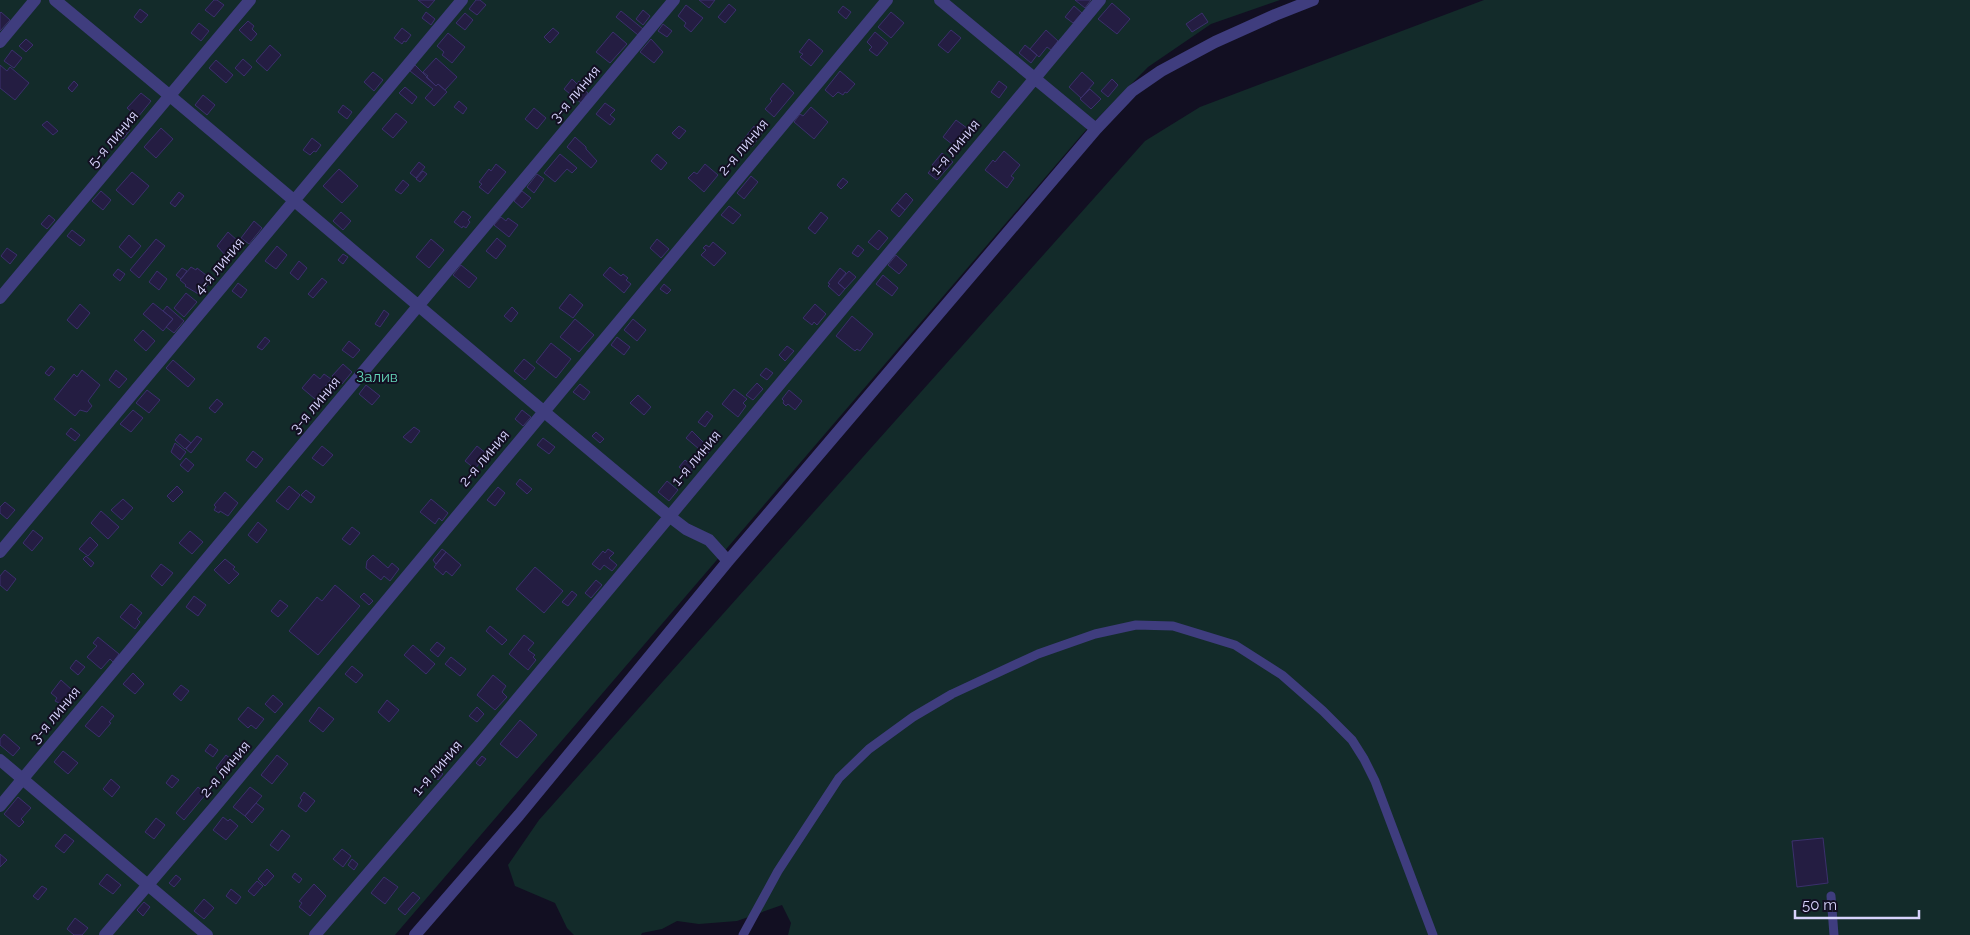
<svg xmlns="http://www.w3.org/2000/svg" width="1970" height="935" viewBox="0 0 1970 935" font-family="Raleway,sans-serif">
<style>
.green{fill:#132b2a}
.building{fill:#241d42;stroke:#3b306c}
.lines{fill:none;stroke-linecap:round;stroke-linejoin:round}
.lane{stroke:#3f3d7e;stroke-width:9}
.street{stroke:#3f3d7e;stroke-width:12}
.labels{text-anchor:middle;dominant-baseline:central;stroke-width:4;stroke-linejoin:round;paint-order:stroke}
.street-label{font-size:15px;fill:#d7d3fc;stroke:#120f22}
.park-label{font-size:15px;fill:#64d7b9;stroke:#120f22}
</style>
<rect width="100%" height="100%" fill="#120f22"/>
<path class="green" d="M0,0H1280L1211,24L1148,67L1085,131L395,935H0Z
M1484,0H1970V935H788L791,923L782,905L737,921L699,924L677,921L662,929L642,933L641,935H574L567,928L555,903L515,886L508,865L539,820L1145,141L1200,107Z"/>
<path class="building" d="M214,0H217L224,5L214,17L205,10Z
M418,0H435L428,8Z
M476,0H480L486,5L477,15L469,9Z
M699,0H715L709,8Z
M1075,0H1091L1085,8Z
M1112,3L1130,19L1117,34L1098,19Z
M729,4L736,10L725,23L718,17Z
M686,5L703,18L691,32L684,26L686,23L678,16Z
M843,6L851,12L846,19L838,12Z
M1074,6L1082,13L1073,23L1065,17Z
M140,9L148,15L141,23L134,17Z
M643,10L650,16L643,25L636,19Z
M621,11L643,29L638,35L616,17Z
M1,12L10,20L0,31V13Z
M426,12L435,19L431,25L422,18Z
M891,12L904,23L891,38L878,27Z
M465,13L473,20L465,30L456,23Z
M1202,13L1208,22L1192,32L1186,24Z
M248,21L254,26L252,29L257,34L251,41L239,30Z
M199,23L209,31L201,41L191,33Z
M663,24L672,31L667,37L658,31Z
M402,28L411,35L406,42L404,41L402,44L394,38Z
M553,28L559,33L550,43L544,37Z
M951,30L961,38L948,53L938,45Z
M1046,30L1058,41L1051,50L1047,47L1039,57L1030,49Z
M613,32L627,44L610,63L596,52Z
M875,32L888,43L877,56L869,50L872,47L867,42Z
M448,33L465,47L452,63L442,55L444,52L437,46Z
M26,39L33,45L26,52L19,46Z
M651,39L663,52L654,63L640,52Z
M809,39L823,51L811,66L800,57L803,54L799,52Z
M270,45L281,55L267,71L256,61Z
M1025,45L1037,55L1031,63L1019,53Z
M12,50L22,58L14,68L4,61Z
M436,58L457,77L445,90L438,84L436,86L426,77L428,76L423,72Z
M243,59L252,67L244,76L235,68Z
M216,60L233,75L226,83L209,68Z
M0,65L7,71L10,67L29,83L15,100L0,88Z
M415,65L436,86L438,84L447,92L434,106L425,98L433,89L410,71Z
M840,71L855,84L847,93L845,92L843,95L838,92L833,97L825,90Z
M373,72L383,80L374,91L364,82Z
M1082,72L1094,83L1081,98L1069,87Z
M572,79L577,84L579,81L586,87L584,90L588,93L581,103L564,89Z
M1112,79L1118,85L1108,97L1101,91Z
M74,81L78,85L72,92L68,88Z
M999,81L1007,87L999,98L991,92Z
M783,83L794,93L774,117L765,109L772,101L770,99Z
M405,87L417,97L412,104L399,93Z
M1090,89L1101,99L1091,109L1080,99Z
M141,93L151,101L138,117L127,108Z
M203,95L215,105L207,115L195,105Z
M459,101L467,108L463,114L454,107Z
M605,103L615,110L610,115L615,119L610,125L596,114Z
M343,105L352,112L347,119L338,112Z
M811,107L828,122L814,139L794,122L800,114L803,116Z
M534,108L546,118L537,129L525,119Z
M396,113L407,122L393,138L382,129Z
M956,120L971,131L957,148L943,137Z
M47,121L58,131L53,135L42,125Z
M124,125L130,130L123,139L117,134Z
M679,126L686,131L679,139L672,133Z
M754,126L762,133L752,147L748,143L744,147L740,144Z
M161,128L173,139L156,158L144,147Z
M575,137L586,147V149L597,161L591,168L567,147Z
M312,138L321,145L316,152L314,151L310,155L303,150Z
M1004,151L1020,165L1011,176L1014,178L1007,188L985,170L993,160L995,162Z
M942,153L953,162L937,180L928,173L934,166L932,165Z
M560,154L577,168L572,173L567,169L555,182L544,173Z
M657,154L667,163L661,170L651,161Z
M419,162L425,167L416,178L410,173Z
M496,164L506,172L488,194L479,187L482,184L479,182L489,169L491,171Z
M705,164L718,175L704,192L688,178L694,172L697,174Z
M339,169L358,186L342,203L323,186Z
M423,171L427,174L420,182L416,179Z
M132,172L149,186L133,205L116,190Z
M537,174L544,179L534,193L527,187Z
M751,176L758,182L744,199L737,193Z
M843,178L848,182L841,189L837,185Z
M403,180L409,185L401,194L395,190Z
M101,191L111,200L103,210L92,201Z
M522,191L531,198L522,208L514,201Z
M179,192L184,196L175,207L170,203Z
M906,193L913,200L905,210L897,203Z
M897,203L905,210L899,217L891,210Z
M729,206L741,215L733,224L721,215Z
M463,211L471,217L468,220L470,222L466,228L463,226L462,228L454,222Z
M341,212L351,221L343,230L333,221Z
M821,212L828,218L815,234L808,228Z
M49,215L55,220L47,229L41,224Z
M501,217L506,221L508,218L518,225L509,237L494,225Z
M254,221L262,228L249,244L241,238Z
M72,230L85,240L80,246L67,236Z
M879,230L888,238L878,250L868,242Z
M228,232L239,242L226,256L217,246Z
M129,235L141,246L131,258L119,247Z
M497,238L506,246L496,259L486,251Z
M156,239L165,246L139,278L130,270Z
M431,239L444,250L429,268L416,257Z
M657,239L669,249L661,258L650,248Z
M713,242L726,253L714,266L701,255L706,250L703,248L706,245L709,247Z
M858,245L864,250L858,257L852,253Z
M277,246L287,255L276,269L265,261Z
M7,248L17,255L10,264L1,256Z
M343,254L348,257L343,264L338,260Z
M896,255L907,265L899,274L888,265Z
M299,261L307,268L298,280L290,273Z
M461,265L477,278L469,288L453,275Z
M191,267L196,270L197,268L206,275L204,278L210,282L200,295L185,286L186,285L180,280Z
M610,267L621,276L623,274L628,278L626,280L631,284L624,293L603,275Z
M182,268L187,271L181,279L176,275Z
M840,268L846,273L838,283L845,289L839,296L828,286L830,284L828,283Z
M118,269L125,274L120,281L113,275Z
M157,271L167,279L159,290L149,282Z
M849,271L856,277L845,289L838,283Z
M883,275L898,288L892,296L876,284Z
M322,278L327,282L313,298L308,294Z
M238,283L247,290L241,298L232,291Z
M664,284L671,290L667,294L660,289Z
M186,293L197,302L184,317L174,308Z
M570,294L583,305L573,318L559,308Z
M153,303L173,319L163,331L143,314Z
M80,304L90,313L77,329L67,320Z
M815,304L826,314L817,325L814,322L812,325L803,318Z
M167,306L184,321L174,333L166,327L173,319L163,311Z
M512,307L518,313L511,322L504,316Z
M384,310L389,314L380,327L375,324Z
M852,316L873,334L860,351L857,349L855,351L836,336Z
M575,319L594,335L579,352L560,337Z
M633,319L646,330L637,341L624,330Z
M143,330L155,341L146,351L134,340Z
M265,337L270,341L262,350L257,347Z
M617,337L630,347L624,355L611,345Z
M349,341L360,350L353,358L342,350Z
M551,343L571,359L556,378L536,362Z
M787,346L794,351L785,361L779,355Z
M524,359L535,368L525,380L514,371Z
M173,360L195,379L188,387L166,368Z
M343,364L352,372L342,384L332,376Z
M51,366L55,369L49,376L45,373Z
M766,368L773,373L767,380L760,375Z
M82,370L100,385L88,401L92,406L87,412L80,410L75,416L54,399L74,374L77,377Z
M116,370L127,379L119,388L109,380Z
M314,374L320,379L324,374L331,379L315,399L302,388Z
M757,383L763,389L753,400L746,395Z
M580,384L590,392L584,400L573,392Z
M366,385L380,396L372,405L359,394Z
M734,389L747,399L743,403L746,406L738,417L722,404Z
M147,390L160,400L149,413L136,403Z
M789,390L802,401L795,410L788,404L786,406L783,403L784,401L782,399Z
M638,395L651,407L644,415L630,403Z
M217,399L223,404L215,413L209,408Z
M133,410L143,418L131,432L120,424Z
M522,410L531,417L523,426L515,419Z
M707,411L713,416L705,427L698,422Z
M414,427L420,431L411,443L403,437Z
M71,428L80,435L75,441L66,434Z
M692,431L711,450L708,453L701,447L699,449L686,438Z
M596,432L604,439L600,443L592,436Z
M180,434L191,443L185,449L175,440Z
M197,436L202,439L191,453L186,449Z
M543,438L555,447L549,454L537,445Z
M175,443L186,452L180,460L171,452Z
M322,446L333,455L323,466L312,458Z
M477,446L487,454L475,469L465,461Z
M253,451L263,459L256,468L246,460Z
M186,458L194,465L188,472L180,465Z
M685,460L694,467L688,475L679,467Z
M520,479L532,489L527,494L516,484Z
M667,481L678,490L669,501L658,492Z
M177,486L183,492L173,502L167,496Z
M289,486L300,495L288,510L276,501Z
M498,487L505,493L495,506L487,500Z
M306,490L315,497L311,503L301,495Z
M225,492L238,503L228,516L220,511L219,513L214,510L216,507L214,505Z
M123,499L133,508L122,520L111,510Z
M431,499L448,513L442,521L439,518L435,524L420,512Z
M5,502L15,510L7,519L0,513V507Z
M101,511L119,527L108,539L91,523Z
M258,522L267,530L257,543L248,535Z
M352,527L360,533L350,545L342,539Z
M33,530L43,538L32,551L23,543Z
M190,531L203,542L192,554L179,543Z
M90,537L98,545L88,556L79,549Z
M442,549L446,552L436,564L433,560Z
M608,549L614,553L609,558L617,565L612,571L604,565L600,570L592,564L603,551L605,553Z
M446,552L461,565L452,576L446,571L443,575L434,567Z
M373,555L388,568L392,563L399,569L390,581L384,576L381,580L366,568L367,561Z
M86,556L94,563L91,567L83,559Z
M225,559L235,567L233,569L239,574L229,584L214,570Z
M161,564L173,573L162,586L151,576Z
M535,567L563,591L544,613L516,589Z
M5,570L16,579L7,591L0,585V576Z
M596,580L602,585L591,598L585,593Z
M335,585L360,606L318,655L289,631L317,597L322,601Z
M572,591L577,595L568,606L562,602Z
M364,593L373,601L369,605L360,597Z
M194,596L206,605L198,616L186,607Z
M280,600L288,606L278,617L271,611Z
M131,604L142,613L137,619L140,622L135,629L120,617Z
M490,626L507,640L502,645L486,631Z
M524,635L534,643L528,650L535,655L533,657L536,660L528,670L509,654Z
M98,637L119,654L113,662L110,659L101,669L87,657L97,646L93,643Z
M437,642L445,648L438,657L430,650Z
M413,645L435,664L426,674L404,655Z
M451,657L466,669L460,676L445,664Z
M76,660L85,667L78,675L70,668Z
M352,666L363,675L356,683L345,674Z
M133,673L144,684L135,694L123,684Z
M493,675L506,686L502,692L507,697L495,710L477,695Z
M61,680L72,690L61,704L55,701L57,698L51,693Z
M181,685L189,691L181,701L173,694Z
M273,695L283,704L275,713L265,704Z
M387,700L399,710L389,722L378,712Z
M102,706L114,716L109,722L111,723L99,737L85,726Z
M248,707L264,719L256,729L251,725L248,728L238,719Z
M319,707L334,719L323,732L309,721Z
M477,707L484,714L477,722L469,716Z
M520,720L537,735L517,758L500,744Z
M4,734L20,748L13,756L0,745V739Z
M210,744L218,750L213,757L205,751Z
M63,751L78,763L68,774L54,762Z
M226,755L232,760L222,773L216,768Z
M277,755L288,764L272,784L261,775Z
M482,756L486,759L480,766L476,763Z
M437,769L443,774L438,780L432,775Z
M172,775L179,780L172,788L166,783Z
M111,779L120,787L112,797L103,789Z
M198,787L206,794L184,820L176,813Z
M250,787L262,796L245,816L233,807Z
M304,792L315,801L306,812L298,806L302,800L300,798Z
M18,797L31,808L21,819L24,822L19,827L4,814Z
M256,803L264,809L252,823L245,816Z
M223,817L228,821L230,819L238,826L226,840L213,830Z
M156,818L165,825L154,839L145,832Z
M282,830L290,836L278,851L270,845Z
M65,834L74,841L64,853L55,846Z
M1823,838L1828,883L1797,887L1792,841Z
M342,849L351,856L343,867L333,859Z
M0,854L7,860L0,867Z
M352,859L358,864L354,870L348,865Z
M267,869L274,876L265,886L258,879Z
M295,873L302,879L299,883L292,877Z
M107,874L121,885L113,894L99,884Z
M176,875L181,879L174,887L169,883Z
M384,877L398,887L385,904L371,893Z
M257,881L263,886L254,896L248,891Z
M314,884L326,896L310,916L299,907L302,903L299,901Z
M42,886L47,889L38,900L33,896Z
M231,889L241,897L236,904L226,896Z
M413,892L420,898L405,915L398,909Z
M204,899L214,908L204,919L194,911Z
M144,902L150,907L143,916L137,910Z
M75,918L88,928L82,935H74L67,929Z"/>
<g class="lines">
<path class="lane" d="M1831,896L1834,935
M743,935L778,871L839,778L869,749L913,717L952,694L1038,654L1095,634L1136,625L1173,626L1235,645L1282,675L1323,711L1352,740L1364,759L1375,781L1433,935"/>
<path class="street" d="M55,0C261,170 463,346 669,516L686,529L709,540L728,561
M940,0L1096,129
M0,42L35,0
M0,298L250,0
M0,552L462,0
M0,760L207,935
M0,806L674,0
M105,935L212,810L887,0
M315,935L479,745L1100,0
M415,935L519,815L728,561L1096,129L1132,91L1161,71L1215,42L1275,15L1313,0"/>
</g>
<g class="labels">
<g class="street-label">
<text transform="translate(575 94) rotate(-50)">3-я линия</text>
<text transform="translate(113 139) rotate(-50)">5-я линия</text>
<text transform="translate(743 147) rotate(-50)">2-я линия</text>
<text transform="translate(955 147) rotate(-50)">1-я линия</text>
<text transform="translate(219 266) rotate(-50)">4-я линия</text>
<text transform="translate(315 405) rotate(-50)">3-я линия</text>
<text transform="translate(484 458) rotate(-50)">2-я линия</text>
<text transform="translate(696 458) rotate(-50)">1-я линия</text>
<text transform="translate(55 715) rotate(-50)">3-я линия</text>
<text transform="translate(437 768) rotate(-49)">1-я линия</text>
<text transform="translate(225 769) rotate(-50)">2-я линия</text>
</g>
<g class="park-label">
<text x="377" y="377">Залив</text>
</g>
</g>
<path d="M1795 910v8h124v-8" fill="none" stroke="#d7d3fc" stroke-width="2.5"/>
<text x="1802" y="910" font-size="15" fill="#d7d3fc" stroke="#120f22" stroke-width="4" paint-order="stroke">50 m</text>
</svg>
